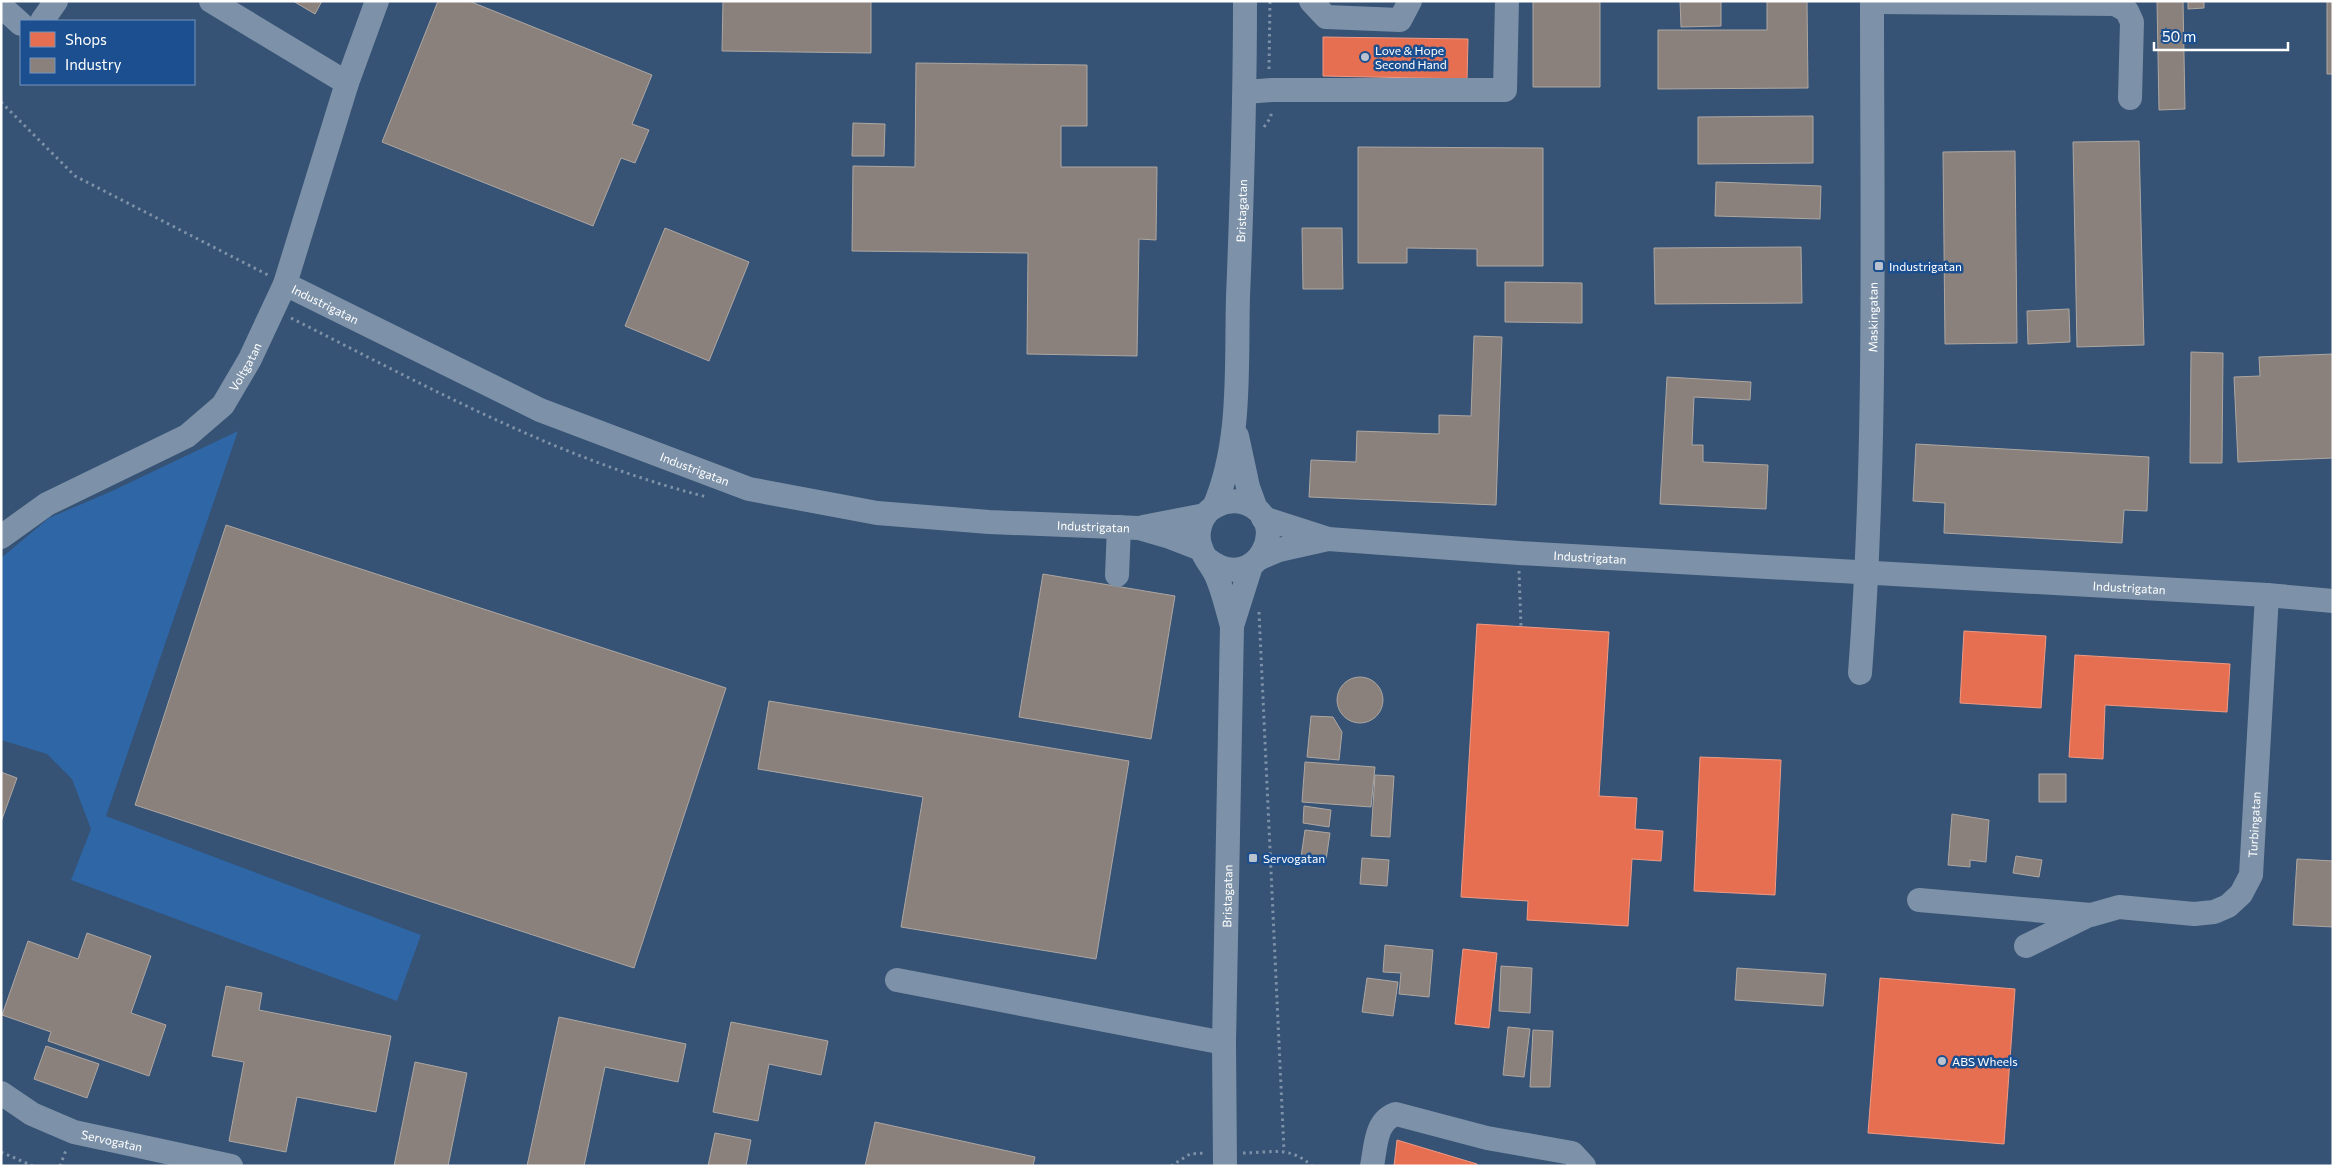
<svg xmlns="http://www.w3.org/2000/svg" width="2334" height="1167" viewBox="0 0 2334 1167" font-family="Commissioner,sans-serif">
<style>
.green{fill:#2f66a5}
.shops{fill:#e76f51;stroke:#ee9a85}
.industry{fill:#8a817c;stroke:#ada7a3}
.lines{fill:none;stroke-linecap:round;stroke-linejoin:round}
.path{stroke:#7d92a8;stroke-width:3;stroke-dasharray:2.5 4;stroke-linecap:butt}
.minor{stroke:#7d92a8;stroke-width:24}
.poi-dot{fill:#b9c2ce;stroke:#1b4f8f;stroke-width:2}
.labels{text-anchor:middle;dominant-baseline:central;stroke-width:5;stroke-linejoin:round;paint-order:stroke}
.poi-label{font-size:12px;fill:#fff;stroke:#1b4f8f;text-anchor:start}
.street-label{font-size:12px;fill:#fff;stroke:#1b4f8f}
</style>
<rect width="100%" height="100%" fill="#365274"/>
<path class="green" d="M238,431L106,816L421,935L397,1001L71,880L91,829L72,779L47,754L1,740V558L49,518L112,491Z"/>
<path class="shops" d="M1323,37L1468,39L1467,79L1323,76Z
M1477,624L1609,632L1599,796L1637,798L1635,829L1663,831L1661,861L1632,859L1628,926L1527,920L1528,901L1461,897Z
M1964,631L2046,636L2041,708L1960,703Z
M2075,655L2230,664L2227,712L2105,705L2103,759L2069,757Z
M1700,757L1781,760L1775,895L1694,891Z
M1463,949L1497,953L1489,1028L1455,1024Z
M1880,978L2015,989L2004,1144L1868,1133Z
M1397,1140L1477,1164V1166H1394Z"/>
<path class="industry" d="M293,1H322L315,14Z
M438,1H469L652,75L632,124L649,130L635,163L621,158L593,226L382,142Z
M723,1H871V53L722,51Z
M1533,1H1600V87H1533Z
M1680,1H1721V26L1681,27Z
M1767,1H1807L1808,88L1658,89V30H1767Z
M2157,1H2183L2185,109L2159,110Z
M2188,1H2204V8L2188,9Z
M2327,1H2333V74H2327Z
M916,63L1087,65V126H1061V167H1157L1156,240L1139,239L1137,356L1027,354L1028,253L852,251L853,166L915,167Z
M1813,116V163L1698,164V117Z
M853,123L885,124L884,156H852Z
M2139,141L2144,345L2077,347L2073,142Z
M1358,147L1543,148V266H1477V249L1407,248V263H1358Z
M2015,151L2017,343L1945,344L1943,152Z
M1716,182L1821,186L1820,219L1715,216Z
M665,228L749,262L709,361L625,326Z
M1302,228H1342L1343,289H1303Z
M1801,247L1802,303L1655,304L1654,248Z
M1505,282L1582,283V323L1505,322Z
M2069,309L2070,342L2028,344L2027,311Z
M1474,336L1502,337L1496,505L1309,497L1311,460L1356,462L1357,431L1439,434V415L1471,416Z
M2191,352L2223,353L2222,463H2190Z
M2333,354V458L2238,462L2234,377L2260,376L2259,357Z
M1667,377L1751,382L1750,400L1694,397L1692,445H1703V462L1768,465L1766,509L1660,504Z
M1916,444L2149,457L2147,511L2124,510L2122,543L1944,533L1945,503L1913,501Z
M226,525L726,688L634,968L135,805Z
M1043,574L1175,596L1151,739L1019,717Z
M1337 700a23 23 0 1 1 46 0a23 23 0 1 1-46 0Z
M769,701L1129,761L1096,959L901,927L923,797L758,769Z
M1311,716L1333,717L1342,732L1339,760L1307,757Z
M1305,762L1375,767L1371,807L1302,802Z
M1,772L17,778L1,822Z
M2039,774H2066V802H2039Z
M1375,775L1394,776L1390,837L1371,836Z
M1304,806L1331,810L1329,827L1303,823Z
M1952,814L1989,820L1986,862L1970,860V867L1948,865Z
M1305,830L1330,833L1326,860L1301,857Z
M2016,856L2042,860L2039,877L2013,873Z
M1362,858L1389,860L1387,886L1360,884Z
M2297,859L2333,861V927L2293,925Z
M87,933L151,956L131,1013L166,1025L149,1076L48,1041L51,1032L2,1015L28,941L78,959Z
M1385,945L1433,950L1429,997L1399,994L1401,973L1383,972Z
M1501,966L1532,968L1530,1013L1499,1011Z
M1737,968L1826,974L1823,1006L1735,1000Z
M1367,978L1398,982L1393,1016L1362,1012Z
M226,986L262,993L259,1010L391,1036L376,1112L297,1097L286,1152L229,1141L244,1062L212,1056Z
M559,1017L686,1044L678,1082L605,1067L584,1166H527Z
M731,1022L828,1041L821,1075L769,1064L758,1121L713,1112Z
M1508,1027L1530,1029L1524,1077L1503,1075Z
M1533,1030L1553,1031L1550,1087H1530Z
M46,1046L99,1064L87,1098L34,1079Z
M415,1062L467,1073L448,1166H394Z
M875,1122L1035,1157L1033,1166H865Z
M715,1133L751,1140L746,1166H708Z"/>
<g class="lines">
<path class="path" d="M1269,69L1270,1
M1,102L75,176L268,275
M1264,127L1271,117V110
M291,318C426,386 560,460 707,497
M1519,571L1521,627
M1259,612L1284,1151
M1,1152L33,1166
M1243,1153C1271,1153 1289,1145 1312,1166
M60,1166L66,1150
M1171,1166L1190,1154L1205,1153"/>
<g class="minor">
<path d="M211,1L347,83"/>
<path d="M1311,1L1326,17L1400,20L1410,1"/>
<path d="M1872,2L2115,4L2127,11L2132,22L2130,98"/>
<path d="M1,6L21,24"/>
<path d="M42,21L56,1"/>
<path d="M1245,92L1272,90H1505L1507,1"/>
<path id="s1" d="M285,284L540,410L749,489L877,513L989,522L1139,528L1170,537L1201,549"/>
<path d="M1237,436L1248,487L1256,509"/>
<path id="s2" d="M1214,507C1242,442 1236,366 1238,297C1242,198 1245,100 1245,1"/>
<path id="s3" d="M1263,518L1328,539L1519,553L2267,595L2333,601"/>
<path d="M1143,527L1205,515"/>
<path id="s4" d="M1,537L47,504L187,436L223,405L250,359L285,284L347,83L377,1"/>
<path d="M1260,558L1279,550L1328,539"/>
<path d="M1207,559C1256,598 1294,520 1245,503C1235,500 1225,501 1216,506C1201,513 1195,533 1201,548C1204,558 1212,566 1216,575C1223,590 1227,609 1232,626"/>
<path d="M1117,575L1119,527"/>
<path id="s5" d="M1860,673C1877,450 1872,225 1872,1"/>
<path id="s6" d="M1919,900L2091,915L2119,907L2194,914L2214,912L2228,906L2241,894L2251,875L2267,595"/>
<path d="M2026,946L2089,915"/>
<path d="M897,980L1224,1043"/>
<path id="s7" d="M1,1093L32,1114L74,1132L231,1166"/>
<path id="s8" d="M1225,1166L1224,1043L1232,626L1251,566"/>
<path d="M1372,1166C1376,1146 1375,1121 1396,1114L1487,1138L1572,1153L1584,1166"/>
</g>
</g>
<g class="poi-dot">
<circle cx="1365" cy="57" r="5"/>
<rect x="1874" y="261" width="10" height="10" rx="2.5"/>
<rect x="1248" y="853" width="10" height="10" rx="2.5"/>
<circle cx="1942" cy="1061" r="5"/>
</g>
<g class="labels">
<g class="poi-label">
<text x="1375" y="50">Love &amp; Hope<tspan x="1375" dy="14">Second Hand</tspan></text>
<text x="1889" y="266">Industrigatan</text>
<text x="1263" y="858">Servogatan</text>
<text x="1952" y="1061">ABS Wheels</text>
</g>
<g class="street-label">
<text stroke="none"><textPath href="#s2" startOffset="299">Bristagatan</textPath></text>
<text stroke="none"><textPath href="#s1" startOffset="45">Industrigatan</textPath></text>
<text stroke="none"><textPath href="#s5" startOffset="356">Maskingatan</textPath></text>
<text stroke="none"><textPath href="#s4" startOffset="304">Voltgatan</textPath></text>
<text stroke="none"><textPath href="#s1" startOffset="450">Industrigatan</textPath></text>
<text stroke="none"><textPath href="#s1" startOffset="855">Industrigatan</textPath></text>
<text stroke="none"><textPath href="#s3" startOffset="331">Industrigatan</textPath></text>
<text stroke="none"><textPath href="#s3" startOffset="871">Industrigatan</textPath></text>
<text stroke="none"><textPath href="#s6" startOffset="402">Turbingatan</textPath></text>
<text stroke="none"><textPath href="#s8" startOffset="270">Bristagatan</textPath></text>
<text stroke="none"><textPath href="#s7" startOffset="122">Servogatan</textPath></text>
</g>
</g>
<rect width="2334" height="1167" fill="none" stroke="#ffffff" stroke-width="5"/>
<rect x="20" y="20" width="175" height="65" fill="#1b4f8f" stroke="#7695bc"/>
<rect x="30" y="32" width="25" height="15" fill="#e76f51" stroke="#7695bc"/>
<text x="65" y="45" font-size="15" fill="#ffffff">Shops</text>
<rect x="30" y="58" width="25" height="15" fill="#8a817c" stroke="#7695bc"/>
<text x="65" y="70" font-size="15" fill="#ffffff">Industry</text>
<path d="M2154 42v8h134v-8" fill="none" stroke="#ffffff" stroke-width="2.5"/>
<text x="2162" y="42" font-size="15" fill="#ffffff" stroke="#1b4f8f" stroke-width="4" paint-order="stroke">50 m</text>
</svg>
